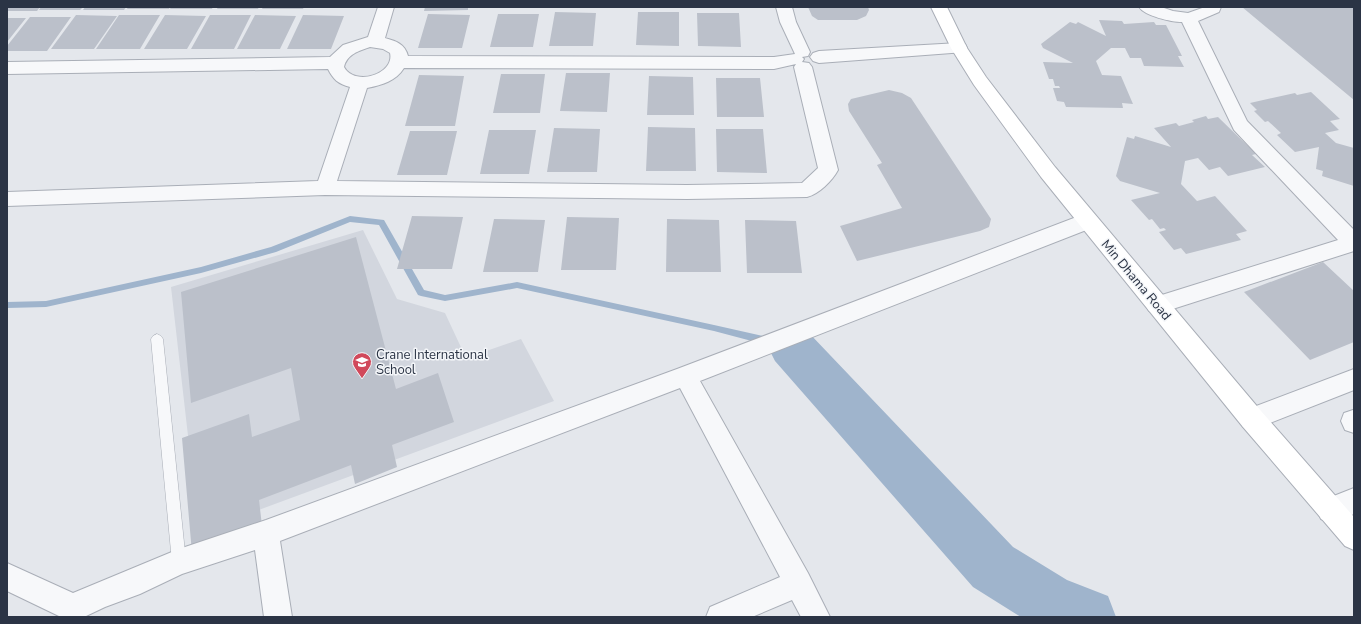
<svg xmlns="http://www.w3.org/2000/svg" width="1361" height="624" viewBox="0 0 1361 624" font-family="'Nunito Sans',sans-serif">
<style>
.built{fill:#d2d6de}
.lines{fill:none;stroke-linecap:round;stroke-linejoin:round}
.stream{fill:#9fb4cc;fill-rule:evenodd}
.river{fill:#9fb4cc;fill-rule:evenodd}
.building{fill:#bbc0ca}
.service-casing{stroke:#a9aeb7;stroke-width:1}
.minor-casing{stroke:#a9aeb7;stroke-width:2}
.secondary-casing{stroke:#a9aeb7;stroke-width:2}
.service{fill:#f7f8fa;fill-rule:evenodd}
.minor{fill:#f7f8fa;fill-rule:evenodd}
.secondary{fill:#fff;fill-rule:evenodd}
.labels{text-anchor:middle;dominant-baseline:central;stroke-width:3;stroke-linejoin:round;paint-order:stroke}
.street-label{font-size:13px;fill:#2b3445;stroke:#f4f6f9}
.poi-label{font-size:13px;fill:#2b3445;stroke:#f4f6f9;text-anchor:start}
</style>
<rect width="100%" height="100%" fill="#e4e7ec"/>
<path class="built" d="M363,230L397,299L445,313L466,358L521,339L554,401L199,532L171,287Z"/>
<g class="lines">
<path class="stream" d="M350,216L384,220L424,290L445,295L517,282L714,325L767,337L770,339L771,341L770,343L767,345L714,331L517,288L445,301L421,296L418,295L379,225L350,222L276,252L201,273L46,307L7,308V302L46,301L201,267L271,247Z"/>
<path class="river" d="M792,326L809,333L1013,547L1067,580L1108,596L1116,617H1021L973,587L775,361L768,347L775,333Z"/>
</g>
<path class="building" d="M7,7H40L37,11H7Z
M41,7H83L80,10H39Z
M85,7H126L124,10H83Z
M128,7H170L169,9H127Z
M171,7H213L212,9H170Z
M218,7H259L258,9H217Z
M263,7H304L303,9H262Z
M425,7H468V10L424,11Z
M808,7H868L869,10L866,16L857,20H818L812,16Z
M1242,7H1354V100Z
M555,12L596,13L593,46H549Z
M638,12H679V46L636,45Z
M697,13H739L741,47L698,46Z
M428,14L470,15L462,48H418Z
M498,14H539L533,47H490Z
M76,15L117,16L94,49H51Z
M119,15H160L140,49H96Z
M165,15L206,16L187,49H144Z
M210,15H251L234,49H191Z
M255,15L296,16L280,49H237Z
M303,15L344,16L331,49H287Z
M30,17H71L47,51H7V46Z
M7,18H26L7,42Z
M1099,20L1122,21L1124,24L1154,22L1156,25H1166L1182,56H1178L1184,67L1144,66L1141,58H1130L1125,48H1111L1096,61L1102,75L1121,76L1133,104L1122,103L1123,108L1066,107L1064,102L1057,101L1053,88H1060L1059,86H1055L1053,79H1049L1043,62L1073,63L1043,48L1041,44L1070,22L1076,24L1078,22L1106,36Z
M566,73H610L607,112L560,111Z
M501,74H545L540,113H493Z
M419,75L464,76L455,126H405Z
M649,76L693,77L694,115H647Z
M716,78H760L764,117H717Z
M889,90L902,93L911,98L991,219L989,227L980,231L857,261L840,226L902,208L877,165L882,163L849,111L848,104L851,99Z
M1311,92L1340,119L1330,121L1339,130L1325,133L1336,143L1354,148V186L1322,176L1323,171L1316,169L1319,147L1295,152L1277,135L1281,133L1268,121L1265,122L1254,111L1257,110L1250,103L1295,93L1297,95Z
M1206,116L1208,119L1218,117L1256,154L1252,155L1265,167L1228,176L1220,167L1209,170L1198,158L1185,161L1181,184L1197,201L1215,196L1247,231L1236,234L1241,240L1186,254L1181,248L1174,250L1159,232L1166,230L1164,228L1160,229L1152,219L1149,220L1131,200L1160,193L1120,181L1116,176L1127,137L1134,139L1135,136L1171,147L1154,128L1176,123L1179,126L1194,122L1192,120Z
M648,127L695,128L696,171H646Z
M554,128L600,129L597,172H547Z
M716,129H763L767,173L717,172Z
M489,130H536L529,174H480Z
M410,131H457L447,175H397Z
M412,216L463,217L452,269H397Z
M567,217L619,218L616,270H561Z
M494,219L545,220L538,272H483Z
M667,219L719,220L721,272H666Z
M745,220L796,221L802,273H747Z
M356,237L396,389L438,373L454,422L392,445L397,467L355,484L351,465L259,500L262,526L192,553L182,438L249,414L252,437L300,420L291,368L191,403L181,292Z
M1323,262L1354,291V342L1310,360L1244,292Z"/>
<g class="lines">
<g class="service-casing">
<path id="service" d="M157,334L161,336L163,339L186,562L184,567L179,569L174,567L172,562L151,339L153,336Z"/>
</g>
<g class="minor-casing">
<path id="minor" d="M378,7H394L385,38C396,41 405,44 408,56L774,57L795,54L780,22L776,7H792L796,22L810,52L808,56L802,57L804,59L802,62L809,63L812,67L838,170C832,181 819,194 807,197L687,199L325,195L7,206V192L318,181L350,87C338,84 333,79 328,69L7,74V62L330,57L343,45L368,37ZM370,47L383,49L390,53C395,74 355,87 344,67C347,54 359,51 370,47ZM796,64L794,67L818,168L802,183L687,185L337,181L367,88C382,85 396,81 404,68L774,69Z
M1139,7H1161L1173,11L1188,13L1205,7H1221L1219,12L1198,21L1247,121L1354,230V251L1157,314L1149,311L1146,305L1149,299L1338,240L1234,130L1182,22C1171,22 1145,16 1139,7Z
M959,43L965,44L967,48L965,52L819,63L813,61L810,57L813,53L819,51Z
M1087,213L1094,215L1097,221L1094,227L700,381L808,573L830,617H801L792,600L752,617H706L710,607L780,577L680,388L280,541L292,617H264L255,550L182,574L140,594L105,607L84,617H61L7,591V563L73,593L179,549L266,520L677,369Z
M1354,369V390L1252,430L1243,427L1240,419L1243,411Z
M1353,410H1354V433L1345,430L1341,421L1344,413Z
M1354,488V514L1330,523L1321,519L1317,510L1321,501Z"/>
</g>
<g class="secondary-casing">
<path id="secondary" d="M931,7H947L967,48L986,77L1055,167L1261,411L1354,517V550L1345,546L1243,427L1041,177L974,85L951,48Z"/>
</g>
<use href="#service" class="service"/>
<use href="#minor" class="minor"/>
<use href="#secondary" class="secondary"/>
</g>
<defs>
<g id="school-pin" transform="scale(1)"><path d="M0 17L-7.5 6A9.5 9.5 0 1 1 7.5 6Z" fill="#d1495b" stroke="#f4f6f9"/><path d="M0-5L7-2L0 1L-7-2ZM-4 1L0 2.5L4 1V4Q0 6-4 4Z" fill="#fff"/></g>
</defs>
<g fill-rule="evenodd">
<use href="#school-pin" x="362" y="362"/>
</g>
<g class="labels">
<g class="street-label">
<text transform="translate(1136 280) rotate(50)">Min Dhama Road</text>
</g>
<g class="poi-label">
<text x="376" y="355">Crane International<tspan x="376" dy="15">School</tspan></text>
</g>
</g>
<rect width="1361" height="624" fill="none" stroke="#2b3445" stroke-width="16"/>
</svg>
